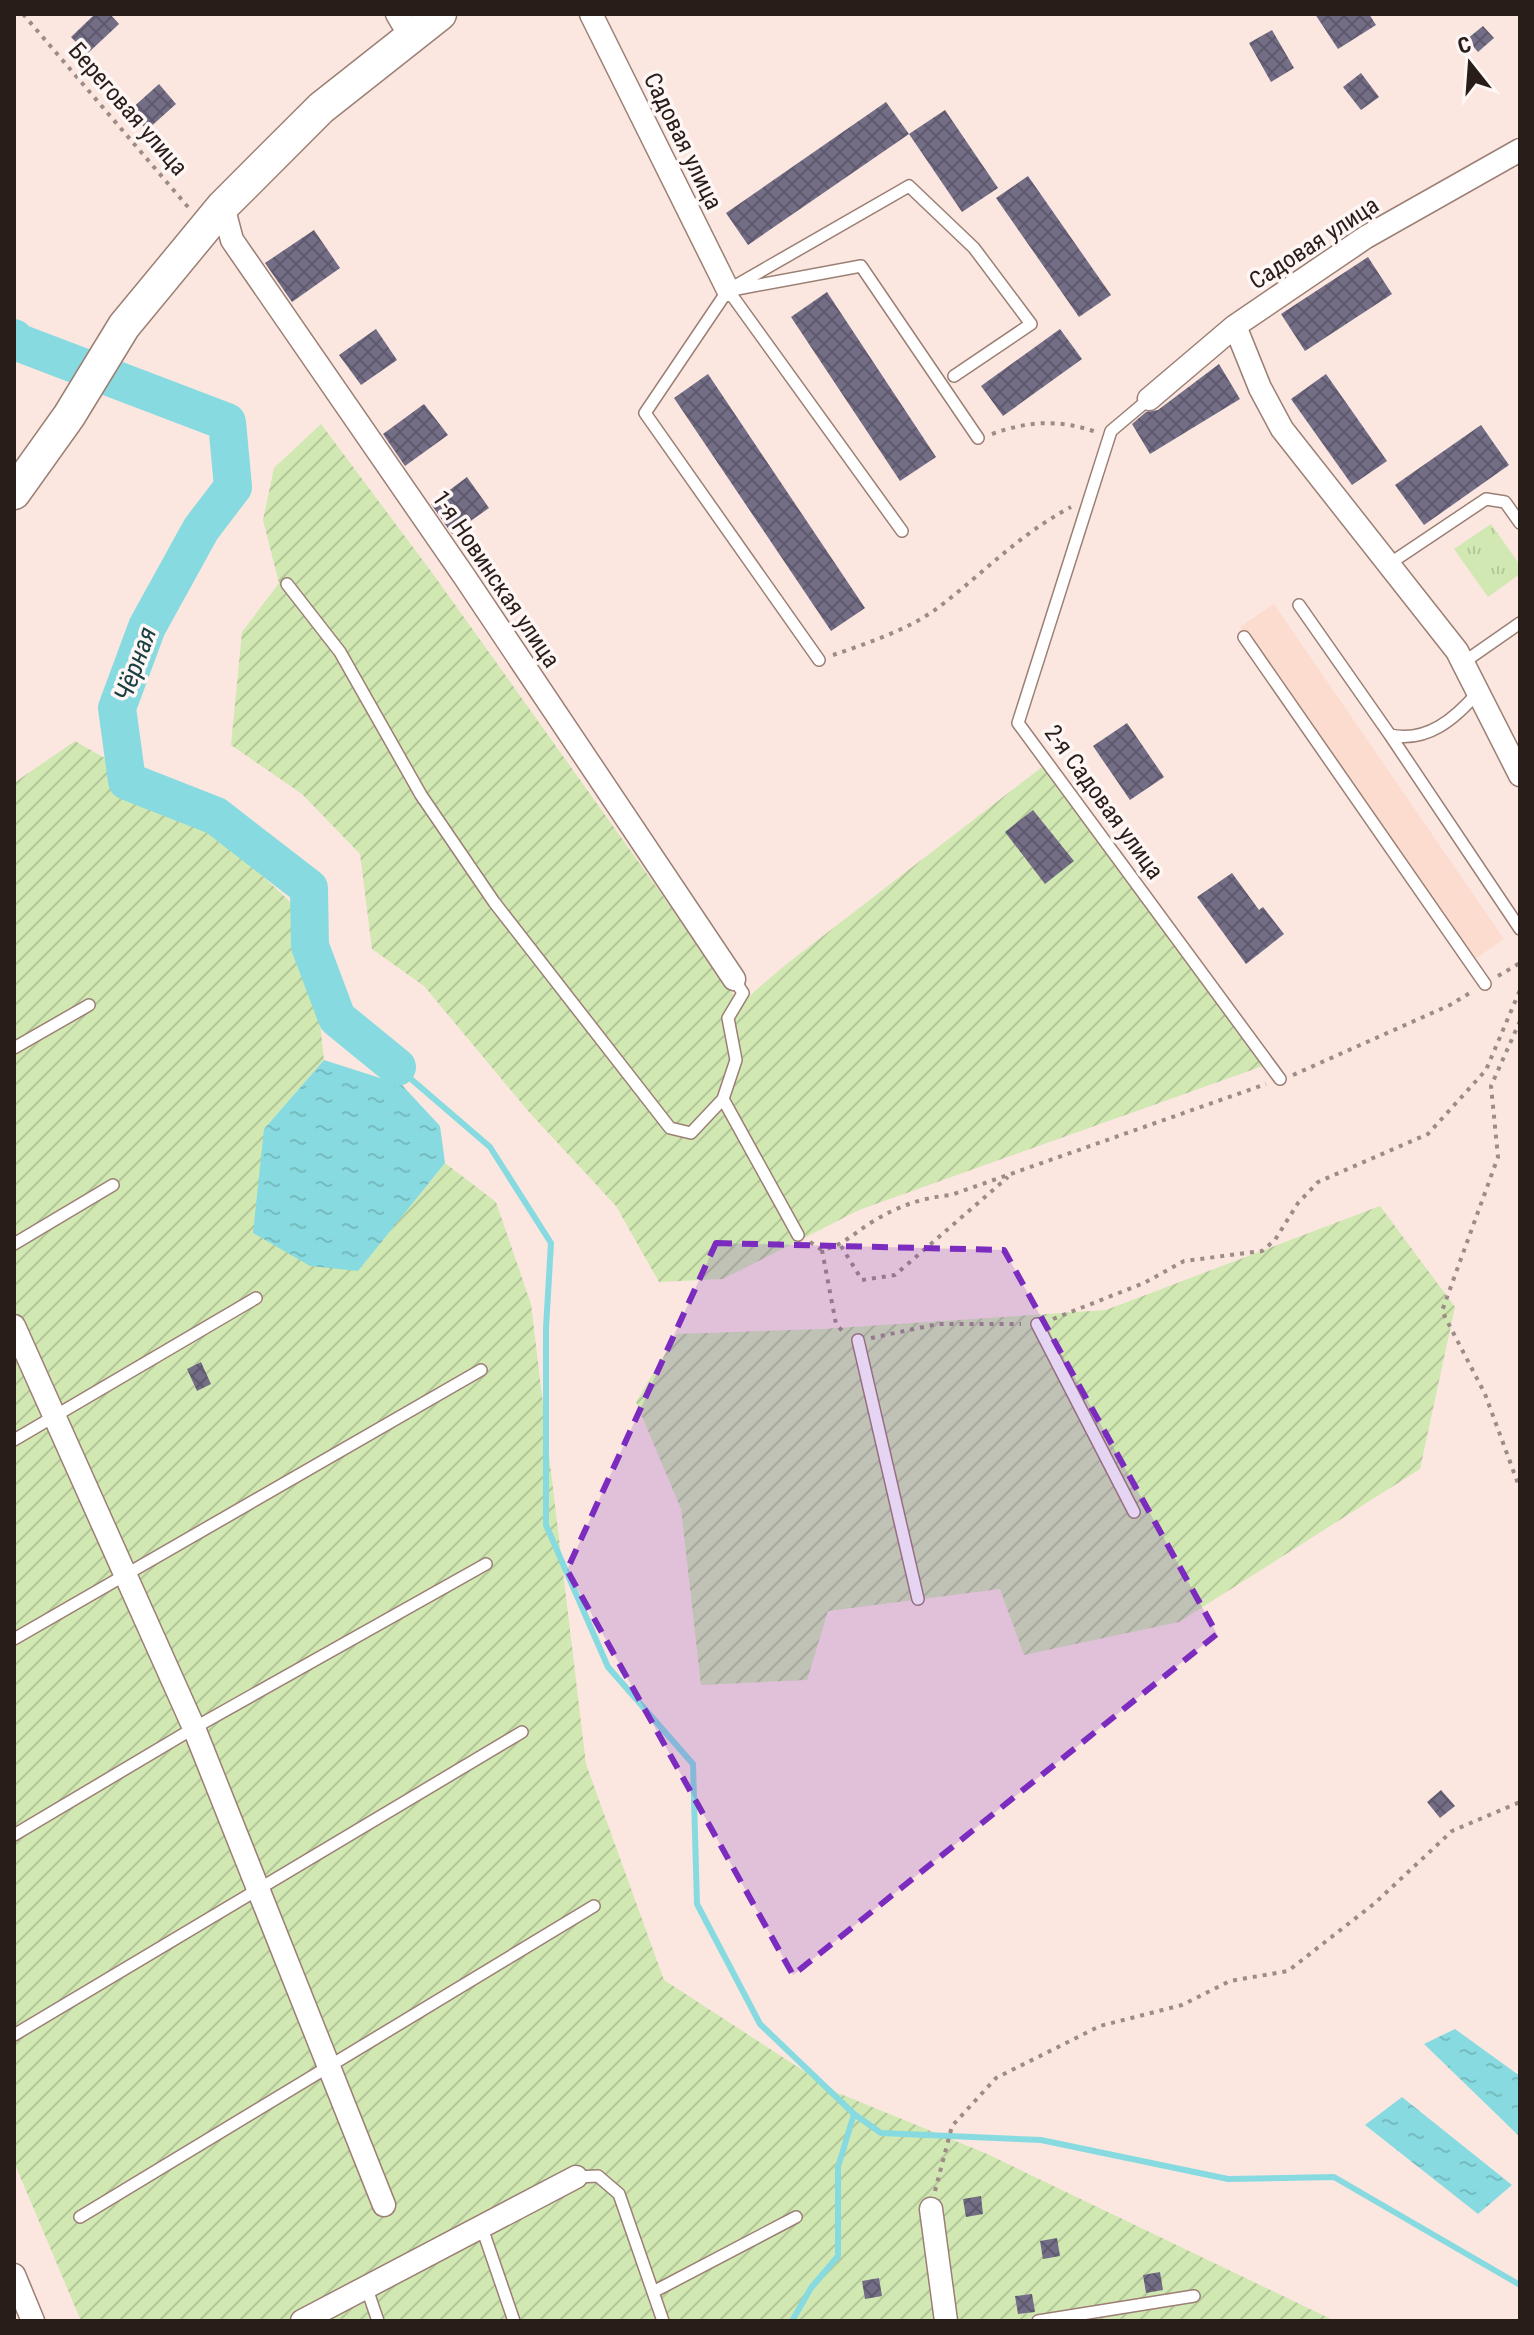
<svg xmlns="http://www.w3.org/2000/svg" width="1534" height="2335" viewBox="0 0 1534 2335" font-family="'Roboto Condensed',sans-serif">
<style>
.built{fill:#fddcd0}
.park{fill:url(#park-tufts)}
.garden{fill:url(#garden-furrows)}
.water{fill:url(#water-ripples)}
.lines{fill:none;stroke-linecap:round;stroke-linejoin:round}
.stream{stroke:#87dbe0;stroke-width:6}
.river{stroke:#87dbe0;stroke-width:38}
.building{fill:url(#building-cross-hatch)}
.lane-casing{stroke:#9c7f74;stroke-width:14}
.street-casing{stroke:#9c7f74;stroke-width:25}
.secondary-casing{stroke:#9c7f74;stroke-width:35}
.path{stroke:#9d8c86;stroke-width:4;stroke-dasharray:4 6;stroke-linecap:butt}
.lane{stroke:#fff;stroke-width:11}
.street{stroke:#fff;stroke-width:22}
.secondary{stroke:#fff;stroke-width:32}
.marked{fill:#7b2cbf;fill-opacity:0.2;stroke:#7b2cbf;stroke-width:6;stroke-dasharray:16 10;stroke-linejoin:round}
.labels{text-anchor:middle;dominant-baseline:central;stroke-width:7;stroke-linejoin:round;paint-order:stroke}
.street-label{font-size:24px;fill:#291d19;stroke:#fef7f5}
.water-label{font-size:26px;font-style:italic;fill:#194143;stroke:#fef7f5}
</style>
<defs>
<pattern id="park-tufts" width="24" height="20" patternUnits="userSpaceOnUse" patternTransform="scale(2)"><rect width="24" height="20" fill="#d1e8b3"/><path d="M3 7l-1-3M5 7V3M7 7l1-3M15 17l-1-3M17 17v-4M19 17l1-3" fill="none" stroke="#b3c799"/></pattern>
<pattern id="garden-furrows" width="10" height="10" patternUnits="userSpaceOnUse" patternTransform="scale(2)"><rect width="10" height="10" fill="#d1e8b3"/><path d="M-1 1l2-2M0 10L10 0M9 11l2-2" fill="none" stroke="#b3c799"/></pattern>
<pattern id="water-ripples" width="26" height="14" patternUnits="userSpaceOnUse" patternTransform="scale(2)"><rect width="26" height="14" fill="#87dbe0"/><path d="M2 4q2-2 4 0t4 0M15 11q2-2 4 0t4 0" fill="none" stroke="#75bcc0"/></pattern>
<pattern id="building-cross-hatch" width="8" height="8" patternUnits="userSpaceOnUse" patternTransform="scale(2)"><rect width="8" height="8" fill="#736d86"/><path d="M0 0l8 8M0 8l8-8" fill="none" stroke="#5e596d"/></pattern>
</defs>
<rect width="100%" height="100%" fill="#fbe7e0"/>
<path class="built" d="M1274,604L1504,939L1471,962L1240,627Z"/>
<path class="park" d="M1491,524L1520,565V574L1488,597L1454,549Z"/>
<path class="garden" d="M321,424L433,574L740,1004L784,966L1042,767L1263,1066L859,1210L723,1279L659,1282L616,1206L529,1112L424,986L372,949L360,854L302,794L231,745L242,632L279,583L263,520L274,468Z
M75,741L183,803L309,919L324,1060L264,1129L357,1271L445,1163L496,1202L531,1304L586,1764L664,1980L838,2093L985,2153L1335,2321H81L14,2162V783Z
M1380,1206L1455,1307L1420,1469L1179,1622L1024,1655L1000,1589L828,1611L807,1680L701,1685L681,1509L636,1402L677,1334L822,1329L1106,1310Z"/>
<path class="water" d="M324,1060L402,1085L440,1126L445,1163L358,1271L310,1266L253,1233L264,1129Z
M1455,2029L1520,2076V2137L1424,2044Z
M1402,2097L1512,2185L1478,2214L1365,2125Z"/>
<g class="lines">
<path class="stream" d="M397,1067L490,1147L551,1243L546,1328V1525L608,1667L693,1764L697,1904L760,2024L854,2114L881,2133L1041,2140L1228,2179L1334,2177L1520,2285
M792,2321L811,2288L838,2256V2167L854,2114"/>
<path class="river" d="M14,338L17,342L227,422L233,487L201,529L147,627L117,708L127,781L216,816L309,888L310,946L337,1018L397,1067"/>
</g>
<path class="building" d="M95,14H110L119,24L87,54L71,37Z
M1315,14H1369L1376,25L1338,49Z
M1483,26L1494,38L1478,52L1467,39Z
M1272,30L1294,68L1271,82L1249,43Z
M1361,73L1379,97L1361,110L1343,87Z
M159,84L176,104L147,130L129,111Z
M886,102L909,134L748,245L726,213Z
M945,110L998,188L962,212L909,134Z
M1028,176L1111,295L1079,317L996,198Z
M314,230L340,268L292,302L265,263Z
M1368,257L1392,294L1305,351L1281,314Z
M827,292L936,457L900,481L791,317Z
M376,329L397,360L361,385L339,355Z
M1060,329L1082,359L1003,416L981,386Z
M1219,364L1240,399L1150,454L1132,424L1146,412L1158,410Z
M708,374L865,608L831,631L674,398Z
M1326,374L1387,461L1352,485L1291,399Z
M424,404L448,435L405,466L383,434Z
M1481,425L1509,465L1424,525L1395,485Z
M467,477L489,508L452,534L431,504Z
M1127,723L1164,777L1130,800L1093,746Z
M1033,810L1074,861L1045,884L1005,832Z
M1232,873L1259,910L1263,907L1284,934L1246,964L1197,897Z
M201,1362L211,1384L197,1391L187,1369Z
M1441,1790L1455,1806L1440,1818L1427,1802Z
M981,2196L983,2214L966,2217L963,2199Z
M1057,2238L1060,2256L1043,2259L1040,2241Z
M1160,2272L1163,2290L1146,2293L1143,2275Z
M879,2278L882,2296L865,2299L862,2281Z
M1032,2294L1035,2312L1018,2314L1015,2296Z"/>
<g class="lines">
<g class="lane-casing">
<path id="lane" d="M737,289L861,266L978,438
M728,290L902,531
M1149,399L1111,431L1018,723L1280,1079
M1389,564L1486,499L1505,502L1520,523
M287,584L340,652L421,795L494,902L670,1128L691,1133L723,1099
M1299,605L1390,735C1427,743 1455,719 1479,691
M1244,637L1485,984
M819,660L645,413L728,290L909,186L974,248L1031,324L954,376
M1464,662L1520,623
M1390,735L1520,929
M734,979L743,993L728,1018L736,1060L723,1099L798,1235
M14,1048L89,1005
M14,1244L113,1185
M1037,1324L1134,1512
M858,1340L918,1599
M14,1440L256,1298
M14,1639L481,1370
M14,1835L194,1728L486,1564
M14,2035L522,1732
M576,2177L598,2176L619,2194L663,2321
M80,2217L594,1906
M481,2225L514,2321
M366,2286L378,2321
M653,2292L796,2217
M1038,2321L1194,2296"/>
</g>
<g class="street-casing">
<path id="street" d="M397,14L410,36
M591,14L728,290
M223,206L232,240L464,576L734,979
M1235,326L1260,388L1282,429L1457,651L1520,775
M1149,399L1235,326L1366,237L1520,150
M14,1326L194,1728L384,2205
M931,2209L946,2321
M14,2275L33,2321
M302,2321L576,2177"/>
</g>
<g class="secondary-casing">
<path id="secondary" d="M14,493L69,416L124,326L223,206L321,108L440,14"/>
</g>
<path class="path" d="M23,14L188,207
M992,434C1028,421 1059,419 1096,432
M833,655C868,643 910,629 939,607C986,571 1017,536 1071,507
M1498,976L1520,963
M1520,1021L1491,1086L1498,1157L1442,1311L1485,1394L1520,1489
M1293,1075L1450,1005L1473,991
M810,1242L822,1250C844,1245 854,1233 872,1222C898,1206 921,1198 951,1195L1266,1084
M841,1246L862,1280L895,1275L1008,1177
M822,1250L836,1324L845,1334
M1053,1319L1144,1283L1184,1261L1262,1251L1275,1240L1298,1203L1318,1182L1428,1134L1486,1070L1520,990
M871,1338L938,1324H1021
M935,2191L952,2126L996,2078L1100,2026L1182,2005L1230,1981L1288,1971L1375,1903L1452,1831L1520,1802"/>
<use href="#lane" class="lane"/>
<use href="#street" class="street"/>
<use href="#secondary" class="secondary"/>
</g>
<path class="marked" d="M716,1243L1004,1250L1217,1634L793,1975L567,1570Z"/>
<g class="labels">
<g class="street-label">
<text transform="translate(128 109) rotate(49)">Береговая улица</text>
<text transform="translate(683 141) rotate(64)">Садовая улица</text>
<text transform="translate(1314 243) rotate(-33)">Садовая улица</text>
<text transform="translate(496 579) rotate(56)">1-я Новинская улица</text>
<text transform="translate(1104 802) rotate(54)">2-я Садовая улица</text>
</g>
<g class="water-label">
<text transform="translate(135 664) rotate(-70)">Чёрная</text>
</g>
</g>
<rect width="1534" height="2335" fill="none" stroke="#291d19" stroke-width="32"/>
<g transform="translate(1470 64) rotate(343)" stroke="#fef7f5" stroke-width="6" paint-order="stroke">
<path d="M0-6L14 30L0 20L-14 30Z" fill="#291d19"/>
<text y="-12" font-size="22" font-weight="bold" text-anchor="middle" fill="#291d19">С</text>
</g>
</svg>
